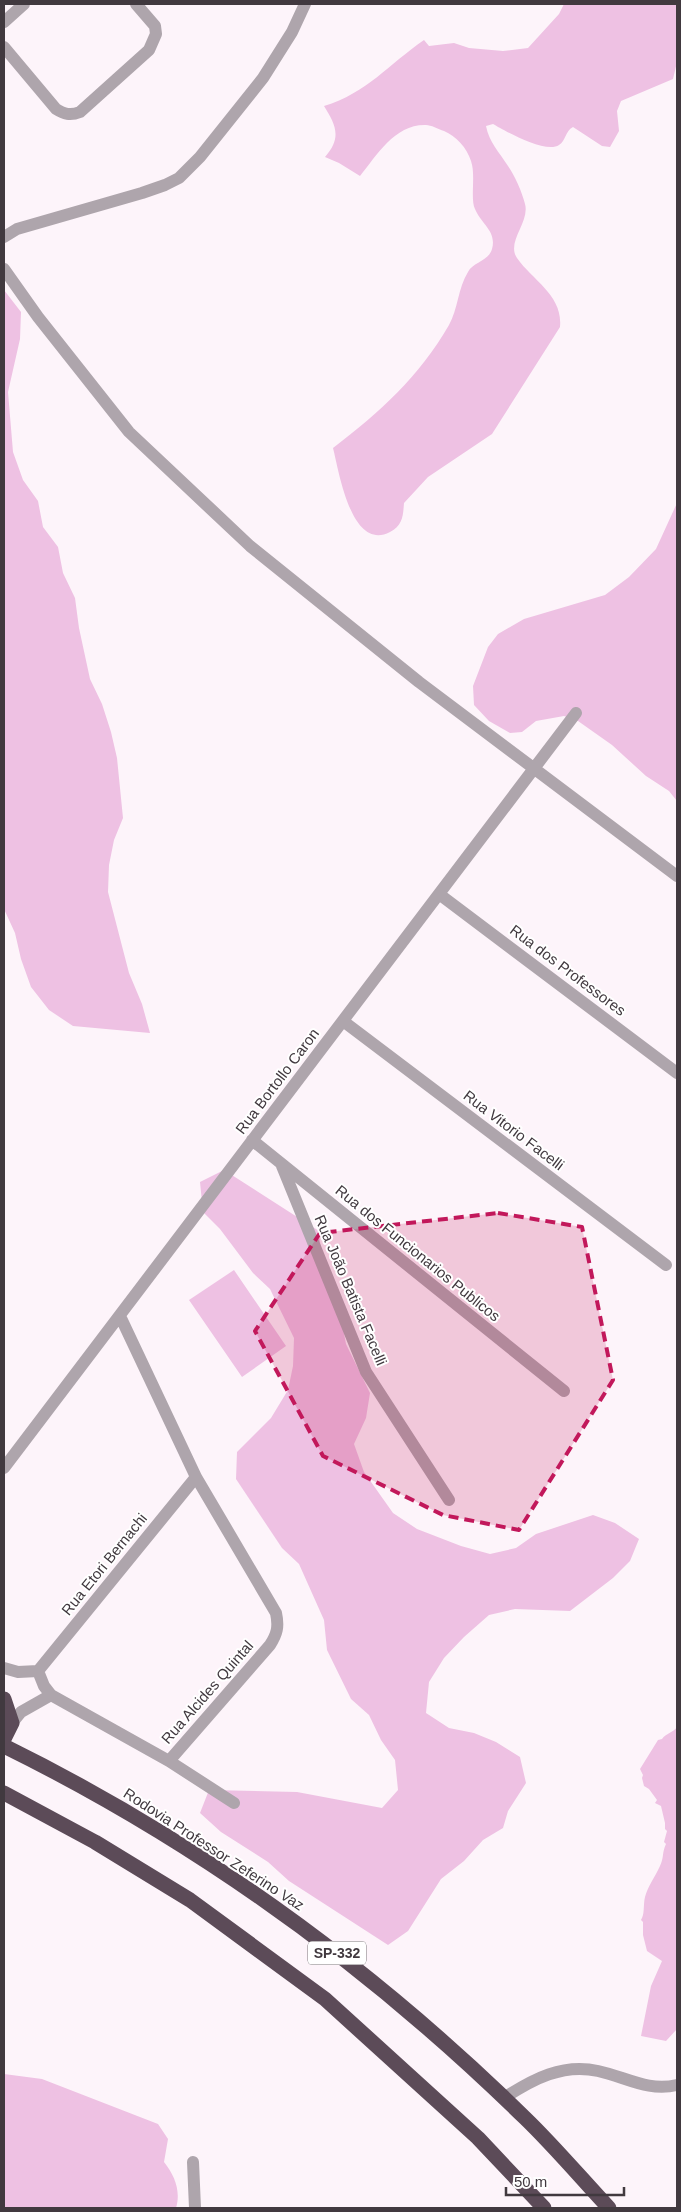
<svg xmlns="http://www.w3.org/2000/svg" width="681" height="2212" viewBox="0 0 681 2212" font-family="Helvetica,sans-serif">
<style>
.green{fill:#eec1e3}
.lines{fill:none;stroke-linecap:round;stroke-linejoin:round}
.minor{stroke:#aea5ac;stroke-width:12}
.highway{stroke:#5c4b58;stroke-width:15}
.marked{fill:#c2185b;fill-opacity:0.2;stroke:#c2185b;stroke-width:4;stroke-dasharray:10 6;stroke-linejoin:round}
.labels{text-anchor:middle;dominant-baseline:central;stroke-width:4;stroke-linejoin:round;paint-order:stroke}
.shield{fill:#fff;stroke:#7a7479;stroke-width:1}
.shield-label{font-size:14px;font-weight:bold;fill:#41393f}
.street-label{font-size:15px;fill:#41393f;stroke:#fff}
</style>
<rect width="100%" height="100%" fill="#fdf4fa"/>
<path class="green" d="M564,4H677V62L673,79L621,101L617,111L619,131L610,147L602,146L573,127C565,131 566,141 559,145C546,154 505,131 493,124L486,126C489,142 499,152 508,166C515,176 522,192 525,204C530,222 506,242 517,258C533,281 563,295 560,327L492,434L428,477L404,503C403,516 403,525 390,532C351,552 339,471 333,448C380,412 419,377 449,325C458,309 458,288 468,272C473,262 489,261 492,249C497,231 481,224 475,209C470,199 476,175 471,161C467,148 456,136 444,131C438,129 431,125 426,125C395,124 377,155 360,176L339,163L325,157C342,138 336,125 324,106C367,93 389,64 424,40L429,46L454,43L469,48L503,51L528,48L559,14Z
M4,290L21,312L20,339L8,392L13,452L23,480L38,501L43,527L58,547L63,573L75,598L79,628L90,679L102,704L111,732L117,758L123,818L114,840L109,865L108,892L129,973L142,1004L150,1033L73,1026L49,1010L31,987L21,959L15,933L4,909Z
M677,503V801L669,791L646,776L612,745L578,721L564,716L536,721L522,732L510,733L489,721L474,705L473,686L488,647L498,634L524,619L605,595L629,577L656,549Z
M224,1170L319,1231L322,1261L341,1318L346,1344L370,1393L366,1418L354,1444L364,1472L393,1513L417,1529L461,1546L490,1554L516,1548L536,1534L593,1515L615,1523L639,1539L630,1561L613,1578L570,1611L515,1609L489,1615L464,1637L444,1658L429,1682L426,1713L449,1728L474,1733L496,1742L520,1757L526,1783L508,1811L503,1828L483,1840L464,1861L441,1879L408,1931L388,1945L289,1881L268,1862L221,1832L200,1813L209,1790L297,1792L382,1808L398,1790L395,1760L381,1740L369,1715L351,1699L327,1650L324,1620L299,1564L282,1548L236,1479L237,1452L271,1418L288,1390L293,1366L294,1338L270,1289L253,1273L220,1229L203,1212L200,1182Z
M234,1270L286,1346L242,1377L189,1300Z
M677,1727V2029L666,2041L641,2036L651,1986L662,1961L647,1951L643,1935V1922L641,1920C645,1914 643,1905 645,1897C648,1886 655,1877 660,1866C664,1858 662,1852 666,1844L664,1842L667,1831L665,1829V1823L661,1806L655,1803L657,1800L649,1789L644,1786L642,1778L643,1775L640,1769L658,1740L662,1739C666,1733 673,1733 677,1727Z
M4,2074L42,2079L158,2124L168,2139L164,2162C175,2176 181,2191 176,2208H4Z"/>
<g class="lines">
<path class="minor" d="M4,22L24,4
M4,47L56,109C64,114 70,116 80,112L149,50L156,34L155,26L136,4
M4,237L17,229L142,193L165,185L179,178L200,157L263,78L292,32L305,4
M4,269L38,317L129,432L250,546L419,682L677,876
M439,894L677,1073
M343,1021L666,1265
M252,1140L564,1391
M282,1166L366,1372L449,1500
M120,1316L196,1477L276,1613C279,1627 277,1634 270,1645L169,1761
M4,1468L576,713
M4,1668L18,1672L38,1671
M38,1671L196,1477
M38,1671L44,1686L51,1695L169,1761L234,1803
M12,1723L21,1712L51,1695
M504,2098C533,2079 563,2063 598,2071C626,2077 648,2092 677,2085
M193,2162L195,2208"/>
<path class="highway" d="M4,1699L12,1723L4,1739
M4,1746C197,1841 372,1968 525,2118C554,2146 581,2178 609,2208
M4,1793L95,1842L190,1900L325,1999L478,2138L544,2208"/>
</g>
<path class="marked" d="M498,1213L582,1227L613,1380L519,1530L443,1515L323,1456L255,1331L320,1233Z"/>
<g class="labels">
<rect class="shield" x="308" y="1941.5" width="58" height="23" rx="4"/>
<g class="shield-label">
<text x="337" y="1953">SP-332</text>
</g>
<g class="street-label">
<text transform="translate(568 970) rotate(37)">Rua dos Professores</text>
<text transform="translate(277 1081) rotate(-53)">Rua Bortollo Caron</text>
<text transform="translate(514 1130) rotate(37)">Rua Vitorio Facelli</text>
<text transform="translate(418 1253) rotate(39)">Rua dos Funcionarios Publicos</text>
<text transform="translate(351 1290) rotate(67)">Rua João Batista Facelli</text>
<text transform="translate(104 1564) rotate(-51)">Rua Etori Bernachi</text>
<text transform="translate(207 1692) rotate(-49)">Rua Alcides Quintal</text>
<text transform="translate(214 1849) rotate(33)">Rodovia Professor Zeferino Vaz</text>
</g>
</g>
<rect width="681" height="2212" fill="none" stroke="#41393f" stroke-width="10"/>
<path d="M506 2187v8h118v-8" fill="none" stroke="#41393f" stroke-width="2.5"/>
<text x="514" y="2187" font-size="15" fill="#41393f" stroke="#ffffff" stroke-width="4" paint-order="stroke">50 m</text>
</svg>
